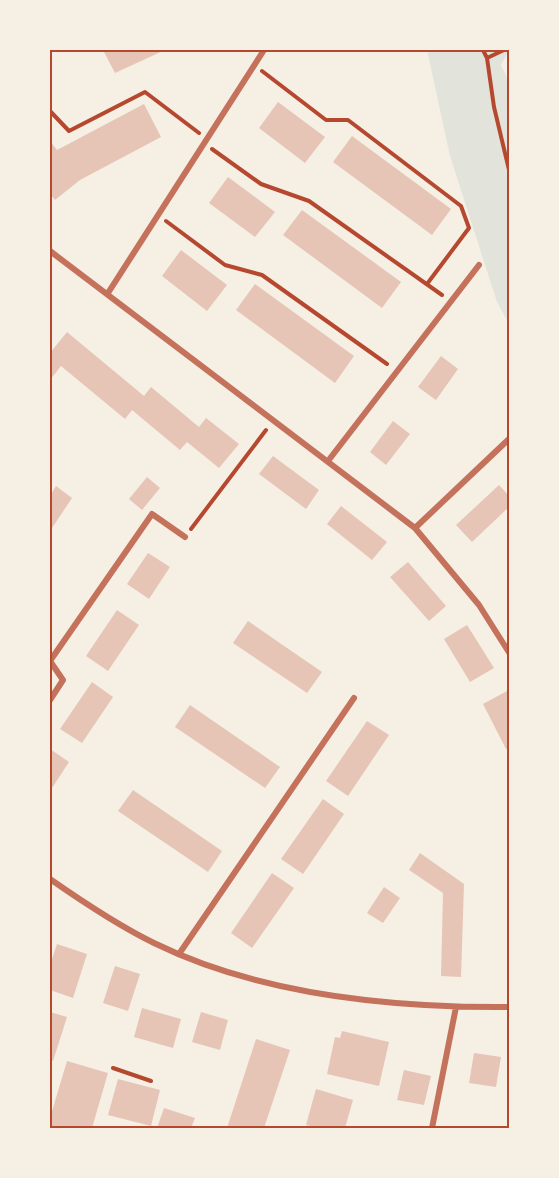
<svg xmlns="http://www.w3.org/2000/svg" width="559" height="1178" viewBox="0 0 559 1178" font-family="Mulish,sans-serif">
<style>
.green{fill:#e2e4dc}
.building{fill:#e6c5b7}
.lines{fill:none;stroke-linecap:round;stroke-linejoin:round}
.path{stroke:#b5482f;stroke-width:4}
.minor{stroke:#c5725c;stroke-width:6}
.neatline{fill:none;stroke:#b5482f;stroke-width:2}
</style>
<rect width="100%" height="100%" fill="#f6efe4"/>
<path class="green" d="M427,50H509L501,65L510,84L509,324L497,302L450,156Z"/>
<path class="building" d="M103,50H165L115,73Z
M278,102L325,137L305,163L259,128Z
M144,104L161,137L80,180L55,200L50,194V141L57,150Z
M352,136L451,209L432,235L333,162Z
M228,177L275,212L255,237L209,203Z
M302,210L401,282L382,308L283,235Z
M181,250L227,285L207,311L162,276Z
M255,284L354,356L335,383L236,310Z
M67,332L144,396L151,387L199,427L206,418L239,444L219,468L187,442L180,450L132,410L125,419L61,366L50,380V353Z
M441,356L458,369L436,400L418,387Z
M393,421L410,434L386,465L370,452Z
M273,456L319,490L306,509L259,474Z
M147,477L160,488L142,510L129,499Z
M499,485L510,497V506L472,542L456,525Z
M56,486L72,498L50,531V496Z
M341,506L387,542L372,560L327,524Z
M148,553L170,567L149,599L127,584Z
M408,562L446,606L429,621L390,577Z
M117,610L139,625L108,671L86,656Z
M248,621L322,672L307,693L233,643Z
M467,625L494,668L470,682L444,639Z
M92,682L113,697L82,743L60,729Z
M507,691L510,747L506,749L483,704Z
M190,705L280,767L265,788L175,727Z
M367,721L389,735L348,796L326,781Z
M50,749L69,762L50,791Z
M133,790L222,851L208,872L118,811Z
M323,799L344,814L303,874L281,859Z
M420,853L464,884L461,977L441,976L443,893L409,870Z
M272,873L294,888L252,948L231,933Z
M384,887L400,898L383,923L367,913Z
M57,944L87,954L73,998L50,990V965Z
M115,966L140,974L128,1011L103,1003Z
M142,1008L181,1019L173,1048L134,1037Z
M50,1012L67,1017L53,1061L50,1060Z
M201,1012L228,1020L220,1050L192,1042Z
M342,1031L389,1042L379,1086L327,1074L335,1037L340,1038Z
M256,1039L290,1050L264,1128H227Z
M474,1053L501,1057L496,1087L469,1083Z
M67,1061L108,1073L92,1128H50V1118Z
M404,1070L431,1076L424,1105L397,1100Z
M118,1079L160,1090L151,1126L108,1115Z
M316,1089L353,1100L345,1128H317L306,1125Z
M164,1108L195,1118L191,1128H157Z"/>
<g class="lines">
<path class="path" d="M483,50L487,58L494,107L510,174
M487,58L504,50
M262,71L326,120H348L461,206L469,228L427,284
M50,111L69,131L145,92L199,133
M212,149L261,184L309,201L442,295
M166,221L225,265L262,275L387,364
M191,529L266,430
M113,1068L151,1081"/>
<path class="minor" d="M50,251L415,528L479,605L510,654
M108,293L264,50
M328,461L479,265
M415,528L510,438
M50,661L152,514L185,537
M50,661L63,680L50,700
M50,879C83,902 117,925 154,943C260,995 394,1008 510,1007
M179,954L354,698
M432,1128L456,1007"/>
</g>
<rect width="559" height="1178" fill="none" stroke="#f6efe4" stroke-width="102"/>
<rect x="51" y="51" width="457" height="1076" class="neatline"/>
</svg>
